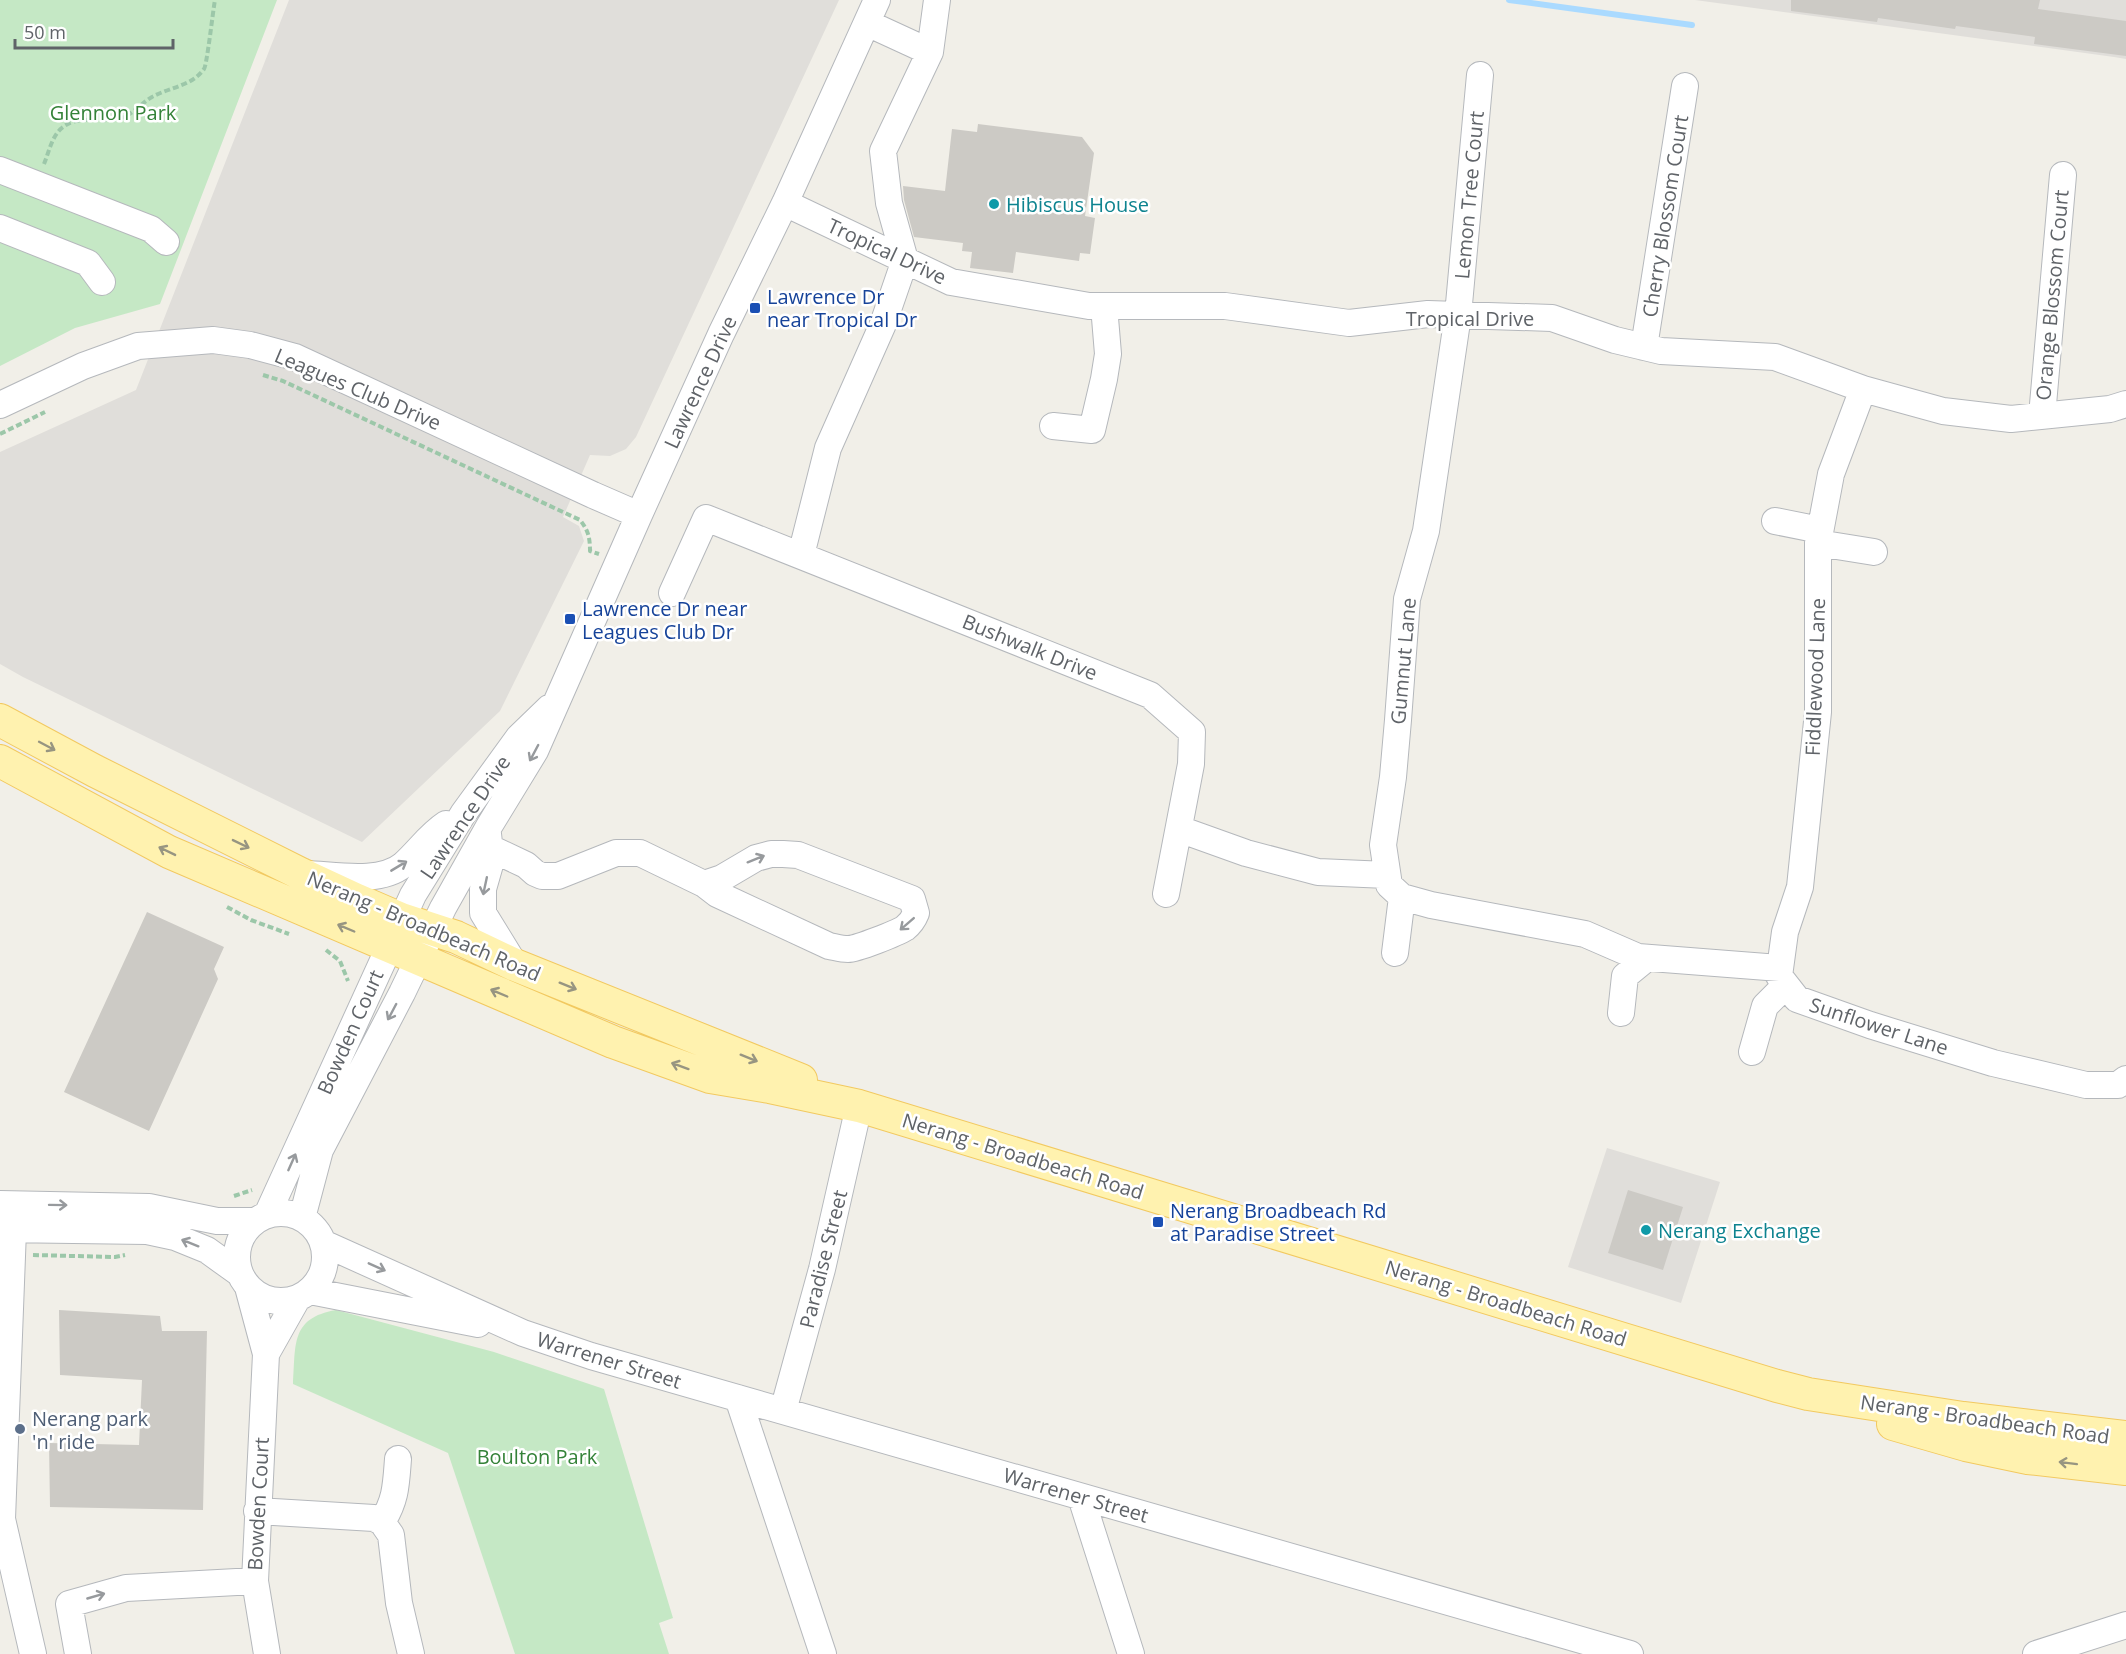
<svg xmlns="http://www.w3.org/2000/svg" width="2126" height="1654" viewBox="0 0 2126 1654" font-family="'Open Sans',sans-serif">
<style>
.industrial{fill:#e0deda}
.green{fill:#c5e8c5}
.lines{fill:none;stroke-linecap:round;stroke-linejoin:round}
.stream{stroke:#aadaff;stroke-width:6}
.building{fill:#cccac5}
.minor-casing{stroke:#b5b8bc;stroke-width:28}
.major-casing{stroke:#f2c960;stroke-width:34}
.path{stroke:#9cc7a9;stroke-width:4;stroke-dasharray:6 3;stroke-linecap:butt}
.minor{stroke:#fff;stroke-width:26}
.major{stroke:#fff2af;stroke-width:32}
.oneway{stroke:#979581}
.oneway2{stroke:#979a9d}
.culture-dot{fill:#0f9aa8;stroke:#fff;stroke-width:2}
.transit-dot{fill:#1a4fb4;stroke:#fff;stroke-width:2}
.service-dot{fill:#5c6f8a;stroke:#fff;stroke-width:2}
.labels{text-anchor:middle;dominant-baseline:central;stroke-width:5;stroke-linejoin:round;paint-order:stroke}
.park-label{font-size:20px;fill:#348238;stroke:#fff}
.street-label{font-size:20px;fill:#5f6368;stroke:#fff}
.culture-label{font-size:20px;fill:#0d838f;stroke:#fff;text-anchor:start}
.transit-label{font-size:20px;fill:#164399;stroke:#fff;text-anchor:start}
.service-label{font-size:20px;fill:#4e5e75;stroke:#fff;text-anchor:start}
</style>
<rect width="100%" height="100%" fill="#f1efe8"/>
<path class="industrial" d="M289,0H839L636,437L626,449L610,456L590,455L563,517L579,526L584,541L500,711L362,842L23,677L0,664V452L136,390Z
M1695,0H2126V59L2114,57Z
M1607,1148L1720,1182L1681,1303L1568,1267Z"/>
<path class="green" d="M0,0H277L160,304L75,328L0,366Z
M336,1310L494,1352L604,1389L673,1618L659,1623L669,1654H515L448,1453L293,1384C296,1345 290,1318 336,1310Z"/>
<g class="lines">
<path class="stream" d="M1509,0L1692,25"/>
</g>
<path class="building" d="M1791,0H2040L2038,9L2126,21V56L2034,44L2035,37L1956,26L1955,29L1878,18L1877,22L1791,11Z
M978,124L1082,137L1094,153L1085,216L1095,218L1090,254L1080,253L1079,261L1016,252L1013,273L970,268L972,252L962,251L963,243L914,237L904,200L903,186L945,191L952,129L977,132Z
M147,912L224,947L214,969L218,979L149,1131L64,1092Z
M1628,1190L1683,1207L1663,1270L1608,1253Z
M59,1310L160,1316L162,1331H207L203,1510L50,1507L49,1443L139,1445L142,1380L60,1375Z"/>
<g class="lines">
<g class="minor-casing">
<path id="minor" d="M867,23L930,52
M1480,75L1458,315L1426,531L1407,599L1398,720L1393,777L1383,845L1389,885L1402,897L1431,905L1585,934L1638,957L1780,968
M0,170L151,229L166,242
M785,203L951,282L1089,306H1225L1349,323L1428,314L1552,318L1615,340L1661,351L1775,357L1863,389L1943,411L2011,419L2110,409L2126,404
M0,228L88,263L102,282
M1644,347L1685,86
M1863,389L1831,474L1818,543V712L1800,887L1785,932L1779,976L1797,999L1870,1025L1993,1063L2086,1085H2118L2126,1079
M0,405L83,366L138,346L213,340L250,345L295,357L593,495L639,515
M2042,416L2063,175
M1053,426L1092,430L1104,379L1108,354L1104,306
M1775,521L1820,530
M1818,543L1874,552
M801,555L828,448L883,324L905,260L889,203L883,151L930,52L937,0
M672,593L706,518L1150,695L1192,732L1191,764L1166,894
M1179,829L1246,853L1318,872L1387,875
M488,834L491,861L483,889V913L515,965
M490,848L526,865L535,873L542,876H558L616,853H640L704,884L717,894L829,946C835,947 841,949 848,949C857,949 897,933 905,928C910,924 914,918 916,913L912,899L798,855L783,854H771L756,858L722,878L704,884
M307,874C335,875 380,884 403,865C418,852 429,835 446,824
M1395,953L1402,897
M1621,1013L1625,976L1647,958
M1752,1052L1765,1006L1786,985
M0,1204L149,1207L217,1221H255
M237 1257a44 44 0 1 1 88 0a44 44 0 1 1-88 0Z
M267,1215L413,895L463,814L519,737L549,708
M0,1217L10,1220L13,1230L2,1519L33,1654
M302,1218L320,1150L402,993L443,908L488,828L535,751L639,515L721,334L785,203L877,0
M0,1229L147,1231L175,1237L207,1250L239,1273
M323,1243L523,1333L591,1356L1630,1654
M248,1287L266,1354L255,1581L267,1654
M310,1291L478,1324
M266,1354L297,1299
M738,1398L823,1654
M783,1411L822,1269L859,1106
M1081,1497L1131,1654
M257,1511L374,1518L382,1522L391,1535L399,1603L411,1654
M382,1522C396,1500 396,1485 398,1459
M78,1654L69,1604L126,1588L255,1581
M2036,1654L2126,1625"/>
</g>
<g class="major-casing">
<path id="major" d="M0,720L95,771L301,874L357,900L401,919L456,937L515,965L801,1080
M0,761L169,852L613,1042L710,1077L770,1087L859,1106L1777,1386L1808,1394L1963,1418L2126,1437
M1893,1424L1966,1445L2028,1458L2126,1469"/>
</g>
<path class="path" d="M44,164C49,152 52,135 63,127C79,114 102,124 121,118C134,114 141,103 152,97C170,87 192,86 204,69C207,65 213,10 215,0
M263,375L283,381L580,520C588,530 590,537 590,551L599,554
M0,434L45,412
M227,907L251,920L289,934
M326,950L340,961L348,981
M234,1196L252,1190
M33,1255L115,1257L125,1255"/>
<use href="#minor" class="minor"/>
<use href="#major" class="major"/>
</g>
<defs><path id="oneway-shaft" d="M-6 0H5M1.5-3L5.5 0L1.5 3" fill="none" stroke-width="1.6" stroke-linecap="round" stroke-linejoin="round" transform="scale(1.5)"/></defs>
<g class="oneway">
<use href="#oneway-shaft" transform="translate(47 746) rotate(28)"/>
<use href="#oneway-shaft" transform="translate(241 844) rotate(26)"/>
<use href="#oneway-shaft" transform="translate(167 851) rotate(-154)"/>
<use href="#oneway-shaft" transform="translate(346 928) rotate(-157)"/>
<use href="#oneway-shaft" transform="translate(568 986) rotate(22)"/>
<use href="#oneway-shaft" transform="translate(499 993) rotate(-157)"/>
<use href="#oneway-shaft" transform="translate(749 1058) rotate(22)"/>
<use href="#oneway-shaft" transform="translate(680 1066) rotate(-160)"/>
<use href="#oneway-shaft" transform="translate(2068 1463) rotate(-173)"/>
</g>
<g class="oneway2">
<use href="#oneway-shaft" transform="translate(534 753) rotate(118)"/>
<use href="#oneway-shaft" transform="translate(756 859) rotate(-22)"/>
<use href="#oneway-shaft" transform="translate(399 866) rotate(-31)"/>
<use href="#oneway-shaft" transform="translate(485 886) rotate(102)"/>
<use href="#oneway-shaft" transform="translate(907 924) rotate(139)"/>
<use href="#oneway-shaft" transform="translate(392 1012) rotate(118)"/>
<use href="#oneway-shaft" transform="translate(292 1162) rotate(-66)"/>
<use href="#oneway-shaft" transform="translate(58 1205) rotate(1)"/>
<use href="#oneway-shaft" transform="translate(190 1243) rotate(-158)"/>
<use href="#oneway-shaft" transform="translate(377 1267) rotate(24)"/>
<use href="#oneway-shaft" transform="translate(96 1596) rotate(-16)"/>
</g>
<g class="culture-dot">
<circle cx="994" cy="204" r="6"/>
<circle cx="1646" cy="1230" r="6"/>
</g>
<g class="transit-dot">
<rect x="749" y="302" width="12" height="12" rx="3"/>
<rect x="564" y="613" width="12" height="12" rx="3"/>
<rect x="1152" y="1216" width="12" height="12" rx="3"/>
</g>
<circle class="service-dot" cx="20" cy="1429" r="6"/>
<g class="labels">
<g class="park-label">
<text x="113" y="112">Glennon Park</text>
<text x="537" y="1456">Boulton Park</text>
</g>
<g class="street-label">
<text transform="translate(1469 195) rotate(-85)">Lemon Tree Court</text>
<text transform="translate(1665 216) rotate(-81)">Cherry Blossom Court</text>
<text transform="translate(887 251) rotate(25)">Tropical Drive</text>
<text transform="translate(2052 295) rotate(-85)">Orange Blossom Court</text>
<text x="1470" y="318">Tropical Drive</text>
<text transform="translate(700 382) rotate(-65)">Lawrence Drive</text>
<text transform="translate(358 389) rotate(23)">Leagues Club Drive</text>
<text transform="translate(1030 647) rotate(22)">Bushwalk Drive</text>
<text transform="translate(1403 661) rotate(-85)">Gumnut Lane</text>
<text transform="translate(1815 677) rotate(-88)">Fiddlewood Lane</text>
<text transform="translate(465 817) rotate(-56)">Lawrence Drive</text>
<text transform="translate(424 926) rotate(23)">Nerang - Broadbeach Road</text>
<text transform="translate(1879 1026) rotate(18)">Sunflower Lane</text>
<text transform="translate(350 1032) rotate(-66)">Bowden Court</text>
<text transform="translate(1023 1156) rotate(17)">Nerang - Broadbeach Road</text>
<text transform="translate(823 1259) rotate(-76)">Paradise Street</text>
<text transform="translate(1506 1303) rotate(17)">Nerang - Broadbeach Road</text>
<text transform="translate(609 1360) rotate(17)">Warrener Street</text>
<text transform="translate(1985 1419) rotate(8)">Nerang - Broadbeach Road</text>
<text transform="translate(1076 1495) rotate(16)">Warrener Street</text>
<text transform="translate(258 1504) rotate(-87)">Bowden Court</text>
</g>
<g class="culture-label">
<text x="1006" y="204">Hibiscus House</text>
<text x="1658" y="1230">Nerang Exchange</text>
</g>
<g class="transit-label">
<text x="767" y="296">Lawrence Dr<tspan x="767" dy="23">near Tropical Dr</tspan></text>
<text x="582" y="608">Lawrence Dr near<tspan x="582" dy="23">Leagues Club Dr</tspan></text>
<text x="1170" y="1210">Nerang Broadbeach Rd<tspan x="1170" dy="23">at Paradise Street</tspan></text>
</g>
<g class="service-label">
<text x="32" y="1418">Nerang park<tspan x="32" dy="23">'n' ride</tspan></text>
</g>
</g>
<path d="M15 39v9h158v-9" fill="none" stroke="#5f6368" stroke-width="3"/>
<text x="24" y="39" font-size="18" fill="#5f6368" stroke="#ffffff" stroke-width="4.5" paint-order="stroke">50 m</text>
</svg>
